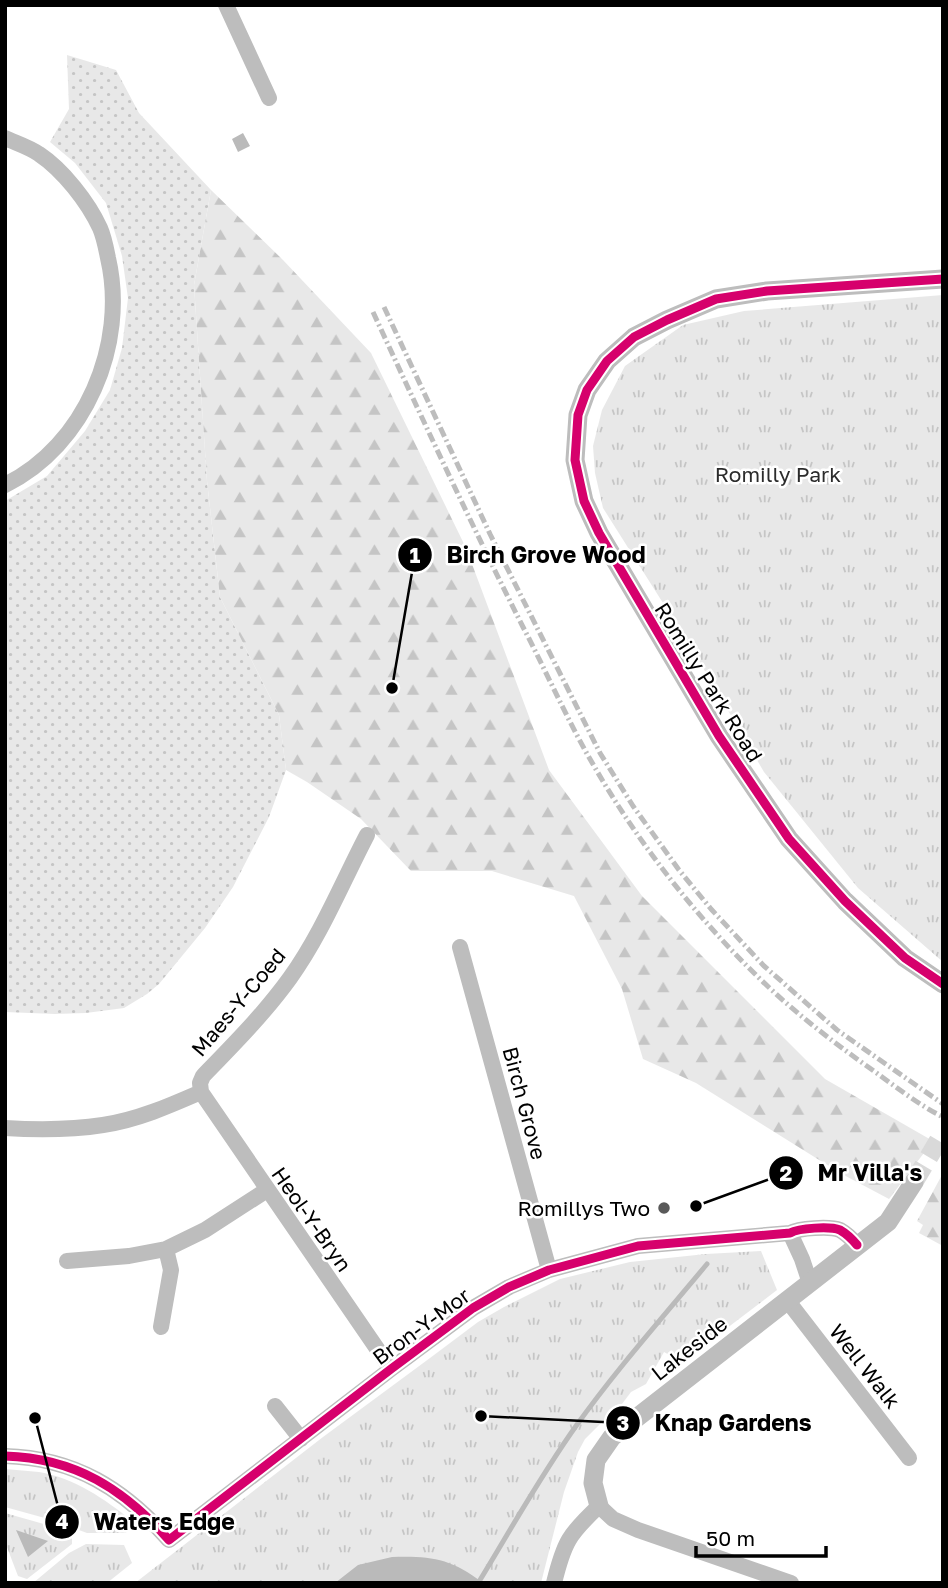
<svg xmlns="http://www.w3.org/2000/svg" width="948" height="1588" viewBox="0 0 948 1588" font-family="'Golos Text',sans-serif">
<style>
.grass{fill:url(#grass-dots)}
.forest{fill:url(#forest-firs)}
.park{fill:url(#park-tufts)}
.water{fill:#bababa}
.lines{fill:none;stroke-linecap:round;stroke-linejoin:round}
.stream{stroke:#bababa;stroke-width:5}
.tertiary-tunnel{stroke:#d9d9d9;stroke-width:19;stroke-dasharray:19 10;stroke-linecap:butt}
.minor{stroke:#bdbdbd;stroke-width:16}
.tertiary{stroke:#bdbdbd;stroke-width:19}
.rail{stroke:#bdbdbd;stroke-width:5;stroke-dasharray:10 3.5 2 3.5;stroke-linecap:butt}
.cycleway-casing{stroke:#fff;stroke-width:13}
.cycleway{stroke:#d6006c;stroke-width:9}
.poi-dot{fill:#595959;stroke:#fff;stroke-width:2.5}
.labels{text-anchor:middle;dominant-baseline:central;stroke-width:5;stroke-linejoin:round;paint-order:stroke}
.park-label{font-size:21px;fill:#2c2c2c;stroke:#fff}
.street-label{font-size:21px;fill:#000;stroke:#fff}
.poi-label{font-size:21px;fill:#000;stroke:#fff;text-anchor:end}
.leader{fill:none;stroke:#000;stroke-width:2.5}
.callout-dot{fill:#000;stroke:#fff;stroke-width:2.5}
.mark-label{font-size:21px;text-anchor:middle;font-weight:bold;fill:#fff}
.callout-label{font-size:23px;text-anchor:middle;font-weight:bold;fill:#000;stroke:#fff;stroke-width:5;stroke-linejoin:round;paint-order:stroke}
</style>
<defs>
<pattern id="grass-dots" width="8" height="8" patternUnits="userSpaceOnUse" patternTransform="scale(1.75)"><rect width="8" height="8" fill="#e8e8e8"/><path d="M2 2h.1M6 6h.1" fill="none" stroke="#c5c5c5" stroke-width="1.8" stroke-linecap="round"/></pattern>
<pattern id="forest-firs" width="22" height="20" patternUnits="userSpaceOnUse" patternTransform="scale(1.75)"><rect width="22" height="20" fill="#e8e8e8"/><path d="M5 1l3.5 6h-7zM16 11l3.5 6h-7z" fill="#c5c5c5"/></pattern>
<pattern id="park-tufts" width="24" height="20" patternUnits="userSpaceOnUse" patternTransform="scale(1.75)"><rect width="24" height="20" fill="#e8e8e8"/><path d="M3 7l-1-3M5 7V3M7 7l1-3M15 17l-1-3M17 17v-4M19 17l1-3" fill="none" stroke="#c5c5c5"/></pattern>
</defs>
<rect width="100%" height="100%" fill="#fff"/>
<path class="grass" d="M67,55L116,70L139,113L211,190L194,285L207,481L220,597L279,715L286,770L269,817L233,887L205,928L159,984L147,994L124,1008L86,1013L55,1014L5,1012V501L47,476L85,431L110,390L122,348L128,298L122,256L106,203L75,163L50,142L69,109Z"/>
<path class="forest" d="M211,190L283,260L371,353L466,548L549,770L642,896L825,1079L933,1141L889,1199L840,1173L696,1083L643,1059L622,989L574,896L492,871H411L361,819L307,782L286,770L279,715L220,597L207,481L194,285Z
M943,1173V1246L919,1233L923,1225L917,1221Z"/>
<path class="park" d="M943,295V962L858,888L764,772L692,649L603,508L595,473L593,446L602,410L625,366L683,325L744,311Z
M761,1251L777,1290L710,1341L680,1361L664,1352L646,1384L631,1392L619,1408L600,1424L585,1439L578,1452L564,1492L541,1583H135L323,1437L430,1358L478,1322L504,1307L560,1279L630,1262L706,1254Z
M5,1469C16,1470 28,1471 39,1472C74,1478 105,1499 132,1521L126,1533H87L52,1520L5,1507Z
M5,1513L72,1532V1544L27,1579L18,1576L5,1542Z
M86,1544L124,1545L132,1563L107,1583H33L69,1553Z"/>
<path class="water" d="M243,133L250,146L238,152L232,139Z
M16,1530L48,1541L28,1557Z
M392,1557C431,1556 450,1558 483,1583H335L358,1565Z"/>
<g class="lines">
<path class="stream" d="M480,1580C511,1529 541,1475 576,1426C616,1370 663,1317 707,1264"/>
<path class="tertiary-tunnel" d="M914,1182L943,1133"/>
<path class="minor" d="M226,5L269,98
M5,138C16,143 29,147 39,154C63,170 88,202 100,228C104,237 106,248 108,258C128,344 85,446 5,485
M460,947L549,1270
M201,1092L391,1369
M5,1128C38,1130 71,1130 103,1125C137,1120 169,1106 201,1092L200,1083L203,1076C233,1045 264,1014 290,978C321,935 342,883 367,835
M790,1233L802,1259L810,1283
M67,1261L129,1256L166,1249L205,1230L267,1190
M787,1300L909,1458
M161,1327L171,1270L166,1249
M275,1406L301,1439
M5,1456C75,1458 124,1489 169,1540L391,1369L473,1308L509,1287L549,1270L638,1246L790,1233C799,1228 830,1226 840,1230C847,1234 852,1239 857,1245
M554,1583C564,1542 569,1534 599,1506L613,1519L638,1530L791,1583"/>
<path class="tertiary" d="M943,279L767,291L716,299L667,320L634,337L607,361L587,390L578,415L575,460L584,501L599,533L719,736L789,839L845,901L905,958L943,984
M599,1506L593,1483L596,1460L612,1437L888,1222L914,1182"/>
<path class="rail" d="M384,307L490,534L600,753L633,806L679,870L711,909L764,966L837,1030L943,1104
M373,312C422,418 471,524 523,627C546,671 566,717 590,759C634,837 691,911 754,973C788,1007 825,1036 864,1064C890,1082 915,1103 943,1117"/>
<g class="cycleway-casing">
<path id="cycleway" d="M943,279L767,291L716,299L667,320L634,337L607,361L587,390L578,415L575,460L584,501L599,533L719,736L789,839L845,901L905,958L943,984
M5,1456C75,1458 124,1489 169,1540L391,1369L473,1308L509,1287L549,1270L638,1246L790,1233C799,1228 830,1226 840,1230C847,1234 852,1239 857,1245"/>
</g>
<use href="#cycleway" class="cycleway"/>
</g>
<circle class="poi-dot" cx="664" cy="1208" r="7"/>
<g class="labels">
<g class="park-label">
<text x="778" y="474">Romilly Park</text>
</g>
<g class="street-label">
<text transform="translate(709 682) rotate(58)">Romilly Park Road</text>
<text transform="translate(238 1002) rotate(-50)">Maes-Y-Coed</text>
<text transform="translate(525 1103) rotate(75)">Birch Grove</text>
<text transform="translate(312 1219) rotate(55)">Heol-Y-Bryn</text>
<text transform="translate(421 1326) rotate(-36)">Bron-Y-Mor</text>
<text transform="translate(689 1348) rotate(-38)">Lakeside</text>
<text transform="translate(865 1366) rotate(52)">Well Walk</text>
</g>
<g class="poi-label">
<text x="650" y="1208">Romillys Two</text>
</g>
</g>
<path class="leader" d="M392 688L415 555M696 1206L786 1173M481 1416L623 1423M35 1418L62 1522"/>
<g class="callout-dot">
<circle cx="392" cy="688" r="7"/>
<circle cx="696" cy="1206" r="7"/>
<circle cx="481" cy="1416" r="7"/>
<circle cx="35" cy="1418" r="7"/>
<circle cx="415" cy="555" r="18"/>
<circle cx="786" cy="1173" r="18"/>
<circle cx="623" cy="1423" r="18"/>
<circle cx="62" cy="1522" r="18"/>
</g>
<g class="mark-label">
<text x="415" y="563">1</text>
<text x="786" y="1181">2</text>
<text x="623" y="1431">3</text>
<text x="62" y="1529">4</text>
</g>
<g class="callout-label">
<text x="546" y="563">Birch Grove Wood</text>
<text x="870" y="1181">Mr Villa's</text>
<text x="733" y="1431">Knap Gardens</text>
<text x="164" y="1530">Waters Edge</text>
</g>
<rect width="948" height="1588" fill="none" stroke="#000000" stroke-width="14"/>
<path d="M696 1546v10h130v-10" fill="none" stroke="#000000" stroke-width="3.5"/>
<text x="706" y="1546" font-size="21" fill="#000000" stroke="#ffffff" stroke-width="5" paint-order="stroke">50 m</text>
</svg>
